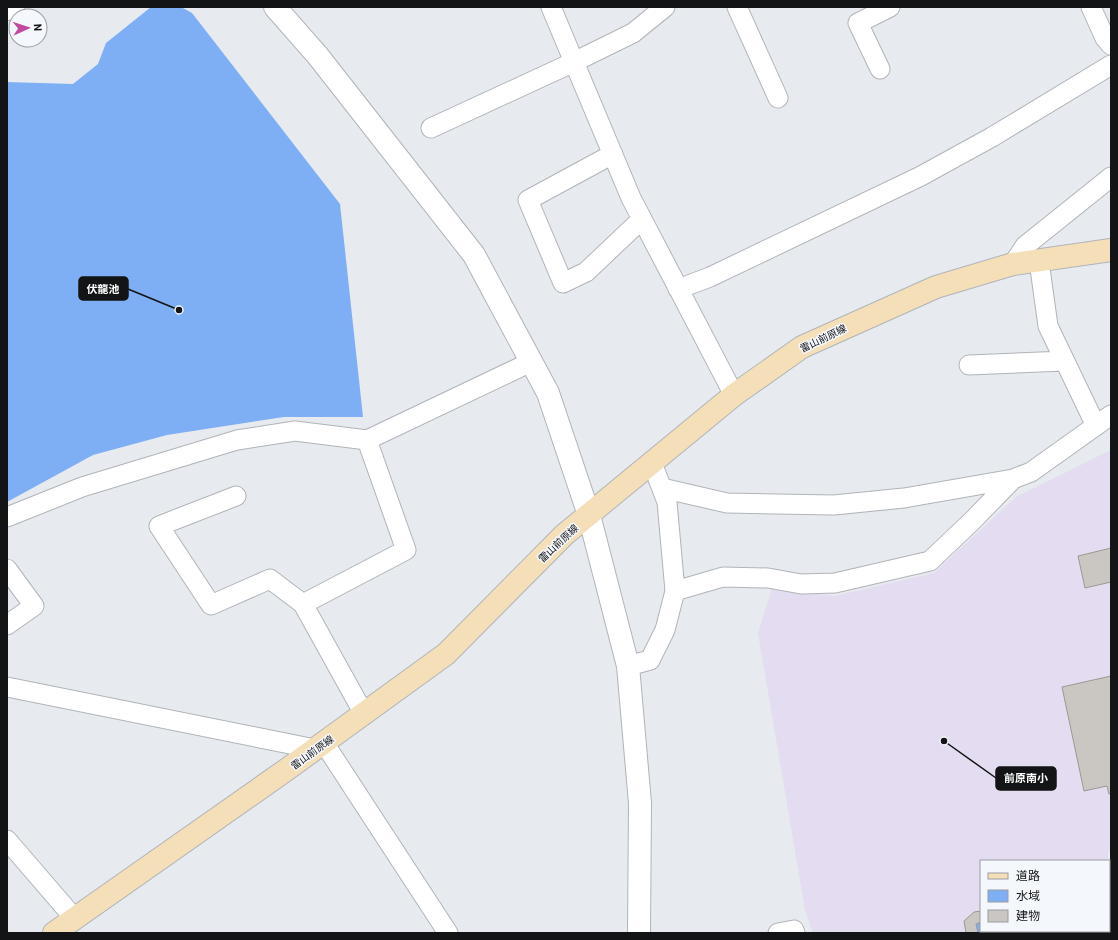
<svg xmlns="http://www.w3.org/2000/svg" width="1118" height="940" viewBox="0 0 1118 940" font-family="Barlow,'Noto Sans JP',sans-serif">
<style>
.education{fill:#e4dcf1}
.water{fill:#7eaff5}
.building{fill:#cac7c3;stroke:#9b9894}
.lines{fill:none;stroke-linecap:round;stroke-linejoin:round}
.minor-casing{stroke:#b0b4b8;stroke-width:21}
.tertiary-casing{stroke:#b0b4b8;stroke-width:24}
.secondary-casing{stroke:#b0b4b8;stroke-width:24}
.minor{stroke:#fff;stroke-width:19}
.tertiary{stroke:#fff;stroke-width:22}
.secondary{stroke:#f4dfb9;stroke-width:22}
.labels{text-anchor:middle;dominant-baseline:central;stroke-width:3;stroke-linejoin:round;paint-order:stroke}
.street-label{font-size:10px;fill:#131415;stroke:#f4f7fc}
.leader{fill:none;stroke:#131415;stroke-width:1.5}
.callout-dot{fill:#131415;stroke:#f4f7fc;stroke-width:1.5}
.callout{fill:#131415;stroke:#131415;stroke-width:1.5}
.callout-label{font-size:11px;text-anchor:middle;font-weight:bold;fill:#fff}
</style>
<rect width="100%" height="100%" fill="#e7eaee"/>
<path class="education" d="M1111,450V849L1108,852V861H981V931H1109V929V933H813L805,910L758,633L772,588L835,596L934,573L1016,497Z"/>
<path class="water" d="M151,7H181L192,13L340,204L363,417H284L167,435L93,455L7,502V82L73,84L98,64L106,43Z
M981,922V931H1053V933H978L976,924Z"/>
<path class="building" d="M1111,548V582L1085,588L1078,556Z
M1111,676V794H1109L1107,786L1084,791L1062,687Z
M981,911V922L976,924L978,933H966L964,921L974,912Z
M1053,931H1081L1082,933H1053Z"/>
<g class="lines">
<g class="minor-casing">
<path id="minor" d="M551,7L631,198L734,395
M737,7L778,98
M1091,7L1105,38L1111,45
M880,69L858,23L890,7
M431,128L574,62L633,33L665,7
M613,154L528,200L563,283L586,272L642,219
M1039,261L1048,326L1096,426
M1013,264L1025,246L1111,177
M678,289L710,277L921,176L992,137L1111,65
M969,365L1064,361
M662,488L727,503L834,505L904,498L1013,479
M236,496L159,526L211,605L270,579L303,604L364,714
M7,517L82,487L237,440L295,431L367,440L531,362
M7,569L34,606L7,625
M675,591L723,577L768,578L801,584L835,583L930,561L972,521L1013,479L1031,472L1111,415
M303,604L406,550L367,440
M628,666L650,660L665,630L675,591L667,502L652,463
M7,687L315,749
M324,743L448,933
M7,840L75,919
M778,933L794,930L795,933"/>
</g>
<g class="tertiary-casing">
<path id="tertiary" d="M275,7L318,56L474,255L548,393L589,515L628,666L640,803L639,933
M7,9L13,7"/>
</g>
<g class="secondary-casing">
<path id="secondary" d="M54,933L286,770L446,654L564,535L734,395L802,347L936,287L1013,264L1111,250"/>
</g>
<use href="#minor" class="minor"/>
<use href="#tertiary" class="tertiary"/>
<use href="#secondary" class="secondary"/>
</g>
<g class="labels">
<g class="street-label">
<text transform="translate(823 338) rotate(-26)">雷山前原線</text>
<text transform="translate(558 543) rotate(-43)">雷山前原線</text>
<text transform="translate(312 752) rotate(-36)">雷山前原線</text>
</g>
</g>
<path class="leader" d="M179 310L128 289M944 741L996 778"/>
<g class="callout-dot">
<circle cx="179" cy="310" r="4"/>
<circle cx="944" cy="741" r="4"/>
</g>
<g class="callout">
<rect x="79" y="277" width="49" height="23" rx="4"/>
<rect x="996" y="767" width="60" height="23" rx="4"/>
</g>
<g class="callout-label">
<text x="103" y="293">伏龍池</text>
<text x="1026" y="782">前原南小</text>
</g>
<rect width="1118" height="940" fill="none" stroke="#131415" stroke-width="16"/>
<rect x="980" y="860" width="130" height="72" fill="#f4f7fc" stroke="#9a9ca0"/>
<rect x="988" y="873" width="20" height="6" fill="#f4dfb9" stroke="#9a9ca0"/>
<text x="1016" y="880" font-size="12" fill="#131415">道路</text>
<rect x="988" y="890" width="20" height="12" fill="#7eaff5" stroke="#9a9ca0"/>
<text x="1016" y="900" font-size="12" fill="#131415">水域</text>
<rect x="988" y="910" width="20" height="12" fill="#cac7c3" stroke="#9a9ca0"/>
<text x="1016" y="920" font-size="12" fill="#131415">建物</text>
<g transform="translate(28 28) rotate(87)"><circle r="19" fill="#f4f7fc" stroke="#9a9ca0"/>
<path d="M0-3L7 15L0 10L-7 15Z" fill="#c24ba0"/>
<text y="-6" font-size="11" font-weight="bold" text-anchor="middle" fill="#131415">N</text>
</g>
</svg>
